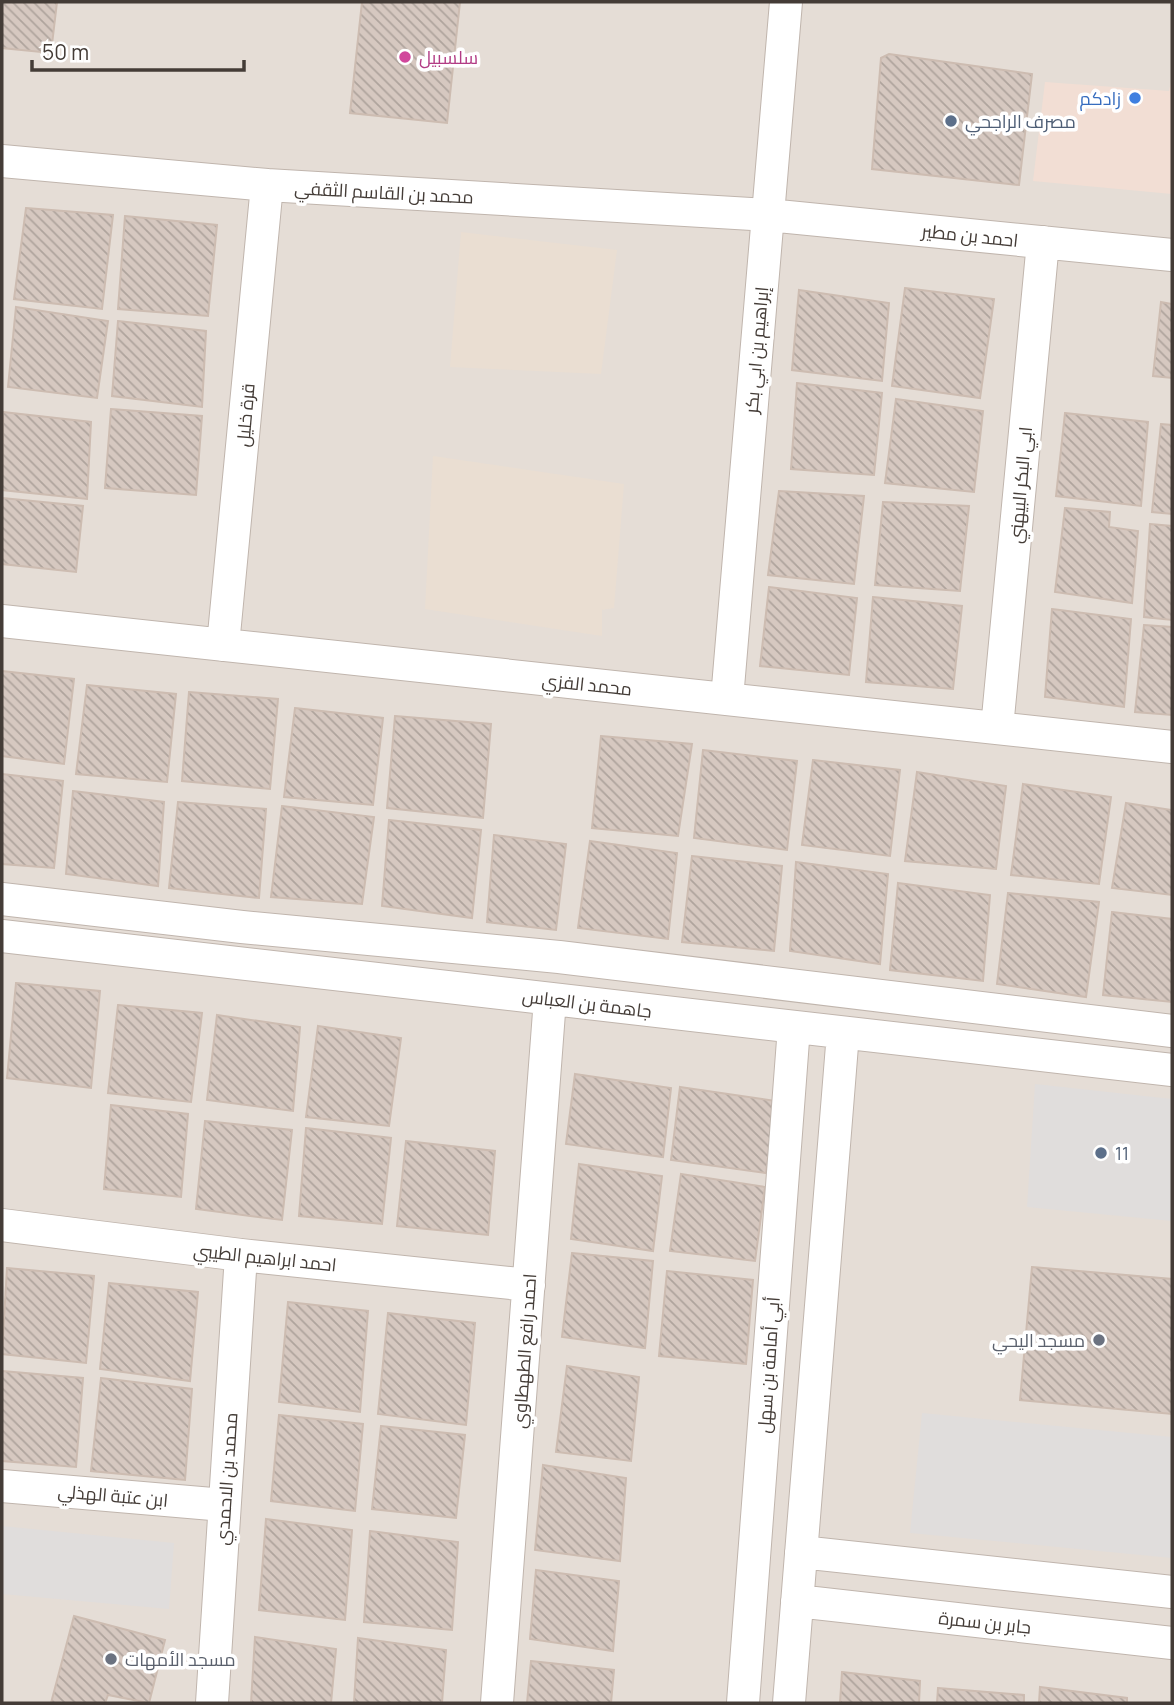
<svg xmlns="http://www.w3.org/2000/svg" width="1174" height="1705" viewBox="0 0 1174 1705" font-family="Manrope,Cairo,sans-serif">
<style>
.residential{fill:#e5ddd6}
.commercial{fill:#f2ded4}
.education{fill:#eaded2}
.parking{fill:#e0dddc}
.building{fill:url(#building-back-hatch);stroke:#cdbcb1;stroke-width:2}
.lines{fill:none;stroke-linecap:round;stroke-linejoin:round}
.street-casing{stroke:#c0b5ad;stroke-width:34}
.street{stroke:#fff;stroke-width:32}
.hotel-dot{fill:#d1479c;stroke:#fff;stroke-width:2.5}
.shop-dot{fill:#3f7fe0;stroke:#fff;stroke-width:2.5}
.service-dot{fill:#5c6f8a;stroke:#fff;stroke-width:2.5}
.worship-dot{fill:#6b7280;stroke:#fff;stroke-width:2.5}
.labels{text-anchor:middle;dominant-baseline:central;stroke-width:7;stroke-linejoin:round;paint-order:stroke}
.hotel-label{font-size:18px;fill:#b23c85;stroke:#fff;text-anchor:start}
.shop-label{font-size:18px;fill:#366cbe;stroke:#fff;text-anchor:end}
.service-label{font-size:18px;fill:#4e5e75;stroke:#fff;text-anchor:start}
.street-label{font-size:18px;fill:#443c37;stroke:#fff}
.worship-label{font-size:18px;fill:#5b616d;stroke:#fff;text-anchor:end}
</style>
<defs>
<pattern id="building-back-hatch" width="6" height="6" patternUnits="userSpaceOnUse" patternTransform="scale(1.75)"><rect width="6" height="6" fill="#d6c8c0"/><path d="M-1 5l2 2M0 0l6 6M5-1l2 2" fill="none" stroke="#afa49d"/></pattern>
</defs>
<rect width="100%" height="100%" fill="#f2ece7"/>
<path class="residential" d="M2,2H1172V1703H2Z"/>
<path class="commercial" d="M1172,77V194L1033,181L1045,82L1169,91Z"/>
<path class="education" d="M461,232L617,250L601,374L450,367Z
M433,456L624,484L614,608L602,610V636L425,609Z"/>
<path class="parking" d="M1035,1084L1172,1099V1221L1027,1207Z
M922,1413L1172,1437V1558L910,1533Z
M2,1526L174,1543L169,1609L2,1594Z"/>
<path class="building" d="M2,2H57L51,53L2,48Z
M362,2H460L447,123L350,113Z
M889,54L1032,74L1019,185L872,169L881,58Z
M26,208L113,215L102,309L14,299Z
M125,216L217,225L208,316L118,309Z
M905,288L994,299L980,398L892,386Z
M799,290L889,303L882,381L792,370Z
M1161,302L1172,304V378L1153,376Z
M16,307L108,321L97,398L8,387Z
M118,321L206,331L202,407L112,396Z
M797,383L882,393L874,475L791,469Z
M896,399L983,411L974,492L885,483Z
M111,409L202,416L196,495L105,488Z
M3,412L91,422L87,499L2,490Z
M1065,413L1148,422L1141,506L1056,496Z
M1161,424L1172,425V514L1152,512Z
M779,491L864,496L854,584L768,575Z
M2,498L83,506L76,572L2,564Z
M883,502L969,506L960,591L875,585Z
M1065,508L1110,512L1109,527L1138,531L1132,603L1055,592Z
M1150,524L1172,526V620L1144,617Z
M769,587L857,598L849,675L760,666Z
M873,597L962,606L953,689L866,682Z
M1052,609L1131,619L1124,707L1045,697Z
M1144,625L1172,627V715L1135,712Z
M2,671L74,679L64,764L2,756Z
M87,685L176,694L167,782L76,774Z
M189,692L278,699L270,789L182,781Z
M295,708L383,718L373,805L284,797Z
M395,716L491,724L483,818L387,808Z
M601,736L692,744L678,836L592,828Z
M703,750L797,761L787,850L694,838Z
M813,760L900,770L890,856L802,845Z
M917,772L1006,786L996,869L905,861Z
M2,774L63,781L54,868L2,864Z
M1023,784L1111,797L1099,884L1011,875Z
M73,791L164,802L158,886L66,874Z
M178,802L266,809L259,898L169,888Z
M1126,803L1172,810V895L1112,888Z
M282,806L374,817L362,904L271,897Z
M389,820L481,830L472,918L382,906Z
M494,835L566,844L556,930L487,922Z
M590,841L677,853L668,939L578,928Z
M692,856L782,866L774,951L682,942Z
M796,862L888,874L880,964L790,951Z
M898,883L990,895L983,981L890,970Z
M1008,893L1099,902L1086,997L997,984Z
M1112,912L1172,919V1002L1103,995Z
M16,983L100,991L91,1088L7,1078Z
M118,1005L202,1013L191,1102L108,1093Z
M217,1015L300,1027L293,1111L207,1100Z
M318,1026L401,1038L389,1126L306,1117Z
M575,1074L671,1088L663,1157L566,1144Z
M680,1087L776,1101L766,1173L671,1160Z
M111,1105L188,1114L181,1197L104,1189Z
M205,1121L292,1130L282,1220L196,1209Z
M306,1128L391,1138L382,1224L299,1216Z
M406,1141L495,1151L488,1235L397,1226Z
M579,1164L662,1176L653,1251L571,1239Z
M681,1174L765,1187L755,1261L670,1251Z
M572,1253L653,1261L645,1348L562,1337Z
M1032,1267L1172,1279V1414L1020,1400Z
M7,1268L94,1276L86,1363L2,1354Z
M667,1271L753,1280L746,1364L659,1356Z
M109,1283L198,1292L190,1381L100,1369Z
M288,1302L368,1311L360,1412L279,1402Z
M388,1313L475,1323L466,1425L378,1414Z
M567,1366L639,1377L631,1461L556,1452Z
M2,1371L83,1378L76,1467L2,1461Z
M101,1378L192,1389L185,1480L91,1471Z
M279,1415L363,1424L355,1511L271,1501Z
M381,1426L465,1435L456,1518L372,1509Z
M543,1465L626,1478L620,1561L535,1550Z
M266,1519L352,1530L345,1620L259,1610Z
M370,1531L458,1542L452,1630L364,1622Z
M536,1570L619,1581L613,1651L530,1639Z
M74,1616L165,1640L149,1703L108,1695L105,1703H51Z
M255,1637L336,1649L331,1703H251Z
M358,1638L446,1650L442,1703H354Z
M531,1661L614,1670L611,1703H527Z
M842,1672L920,1681L919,1703H840Z
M1040,1687L1127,1698V1703H1039Z
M938,1688L1024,1695V1703H937Z"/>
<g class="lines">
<g class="street-casing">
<path id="street" d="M2,161L267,185L768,215L1172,255
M2,621L1172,747
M223,645L267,185
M727,699L786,2
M997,728L1043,242
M2,899L242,927L559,957L1172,1031
M2,936L1172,1070
M2,1225L241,1255L529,1285
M2,1486L224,1505
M801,1552L1172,1592
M797,1601L1172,1643
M212,1703L241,1255
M497,1703L550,999
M743,1703L794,1027
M789,1703L843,1033"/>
</g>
<use href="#street" class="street"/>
</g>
<circle class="hotel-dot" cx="405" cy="57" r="7"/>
<circle class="shop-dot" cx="1135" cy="98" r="7"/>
<g class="service-dot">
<circle cx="951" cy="121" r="7"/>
<circle cx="1101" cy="1153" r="7"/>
</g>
<g class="worship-dot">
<circle cx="1099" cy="1340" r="7"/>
<circle cx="111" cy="1659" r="7"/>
</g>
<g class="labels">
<g class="hotel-label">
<text x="419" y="57">سلسبيل</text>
</g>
<g class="shop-label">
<text x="1121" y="98">زادكم</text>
</g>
<g class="service-label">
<text x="965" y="121">مصرف الراجحي</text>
<text x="1115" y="1153">11</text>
</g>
<g class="street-label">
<text transform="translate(384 192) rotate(3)">محمد بن القاسم الثقفي</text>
<text transform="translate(970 235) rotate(6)">احمد بن مطير</text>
<text transform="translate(756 350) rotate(-85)">إبراهيم بن ابي بكر</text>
<text transform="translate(245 415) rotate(-85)">قرة خليل</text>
<text transform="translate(1020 485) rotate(-85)">ابي البكر البيهني</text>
<text transform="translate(587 684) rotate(6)">محمد الفزي</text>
<text transform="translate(587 1003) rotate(7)">جاهمة بن العباس</text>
<text transform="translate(265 1257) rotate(6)">احمد ابراهيم الطيبي</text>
<text transform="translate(524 1351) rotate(-86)">احمد رافع الطهطاوي</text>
<text transform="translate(768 1365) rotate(-86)">أبي أمامة بن سهل</text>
<text transform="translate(226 1479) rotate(-86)">محمد بن الاحمدي</text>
<text transform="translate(113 1495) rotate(5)">ابن عتبة الهذلي</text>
<text transform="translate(985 1622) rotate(6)">جابر بن سمرة</text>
</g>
<g class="worship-label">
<text x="1085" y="1340">مسجد اليحي</text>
<text x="125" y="1659" text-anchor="start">مسجد الأمهات</text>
</g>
</g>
<rect width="1174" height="1705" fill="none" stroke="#443c37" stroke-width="7"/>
<path d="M32 60v10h212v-10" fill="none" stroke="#443c37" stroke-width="3.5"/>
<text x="42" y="60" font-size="21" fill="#443c37" stroke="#ffffff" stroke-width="5" paint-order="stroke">50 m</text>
</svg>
